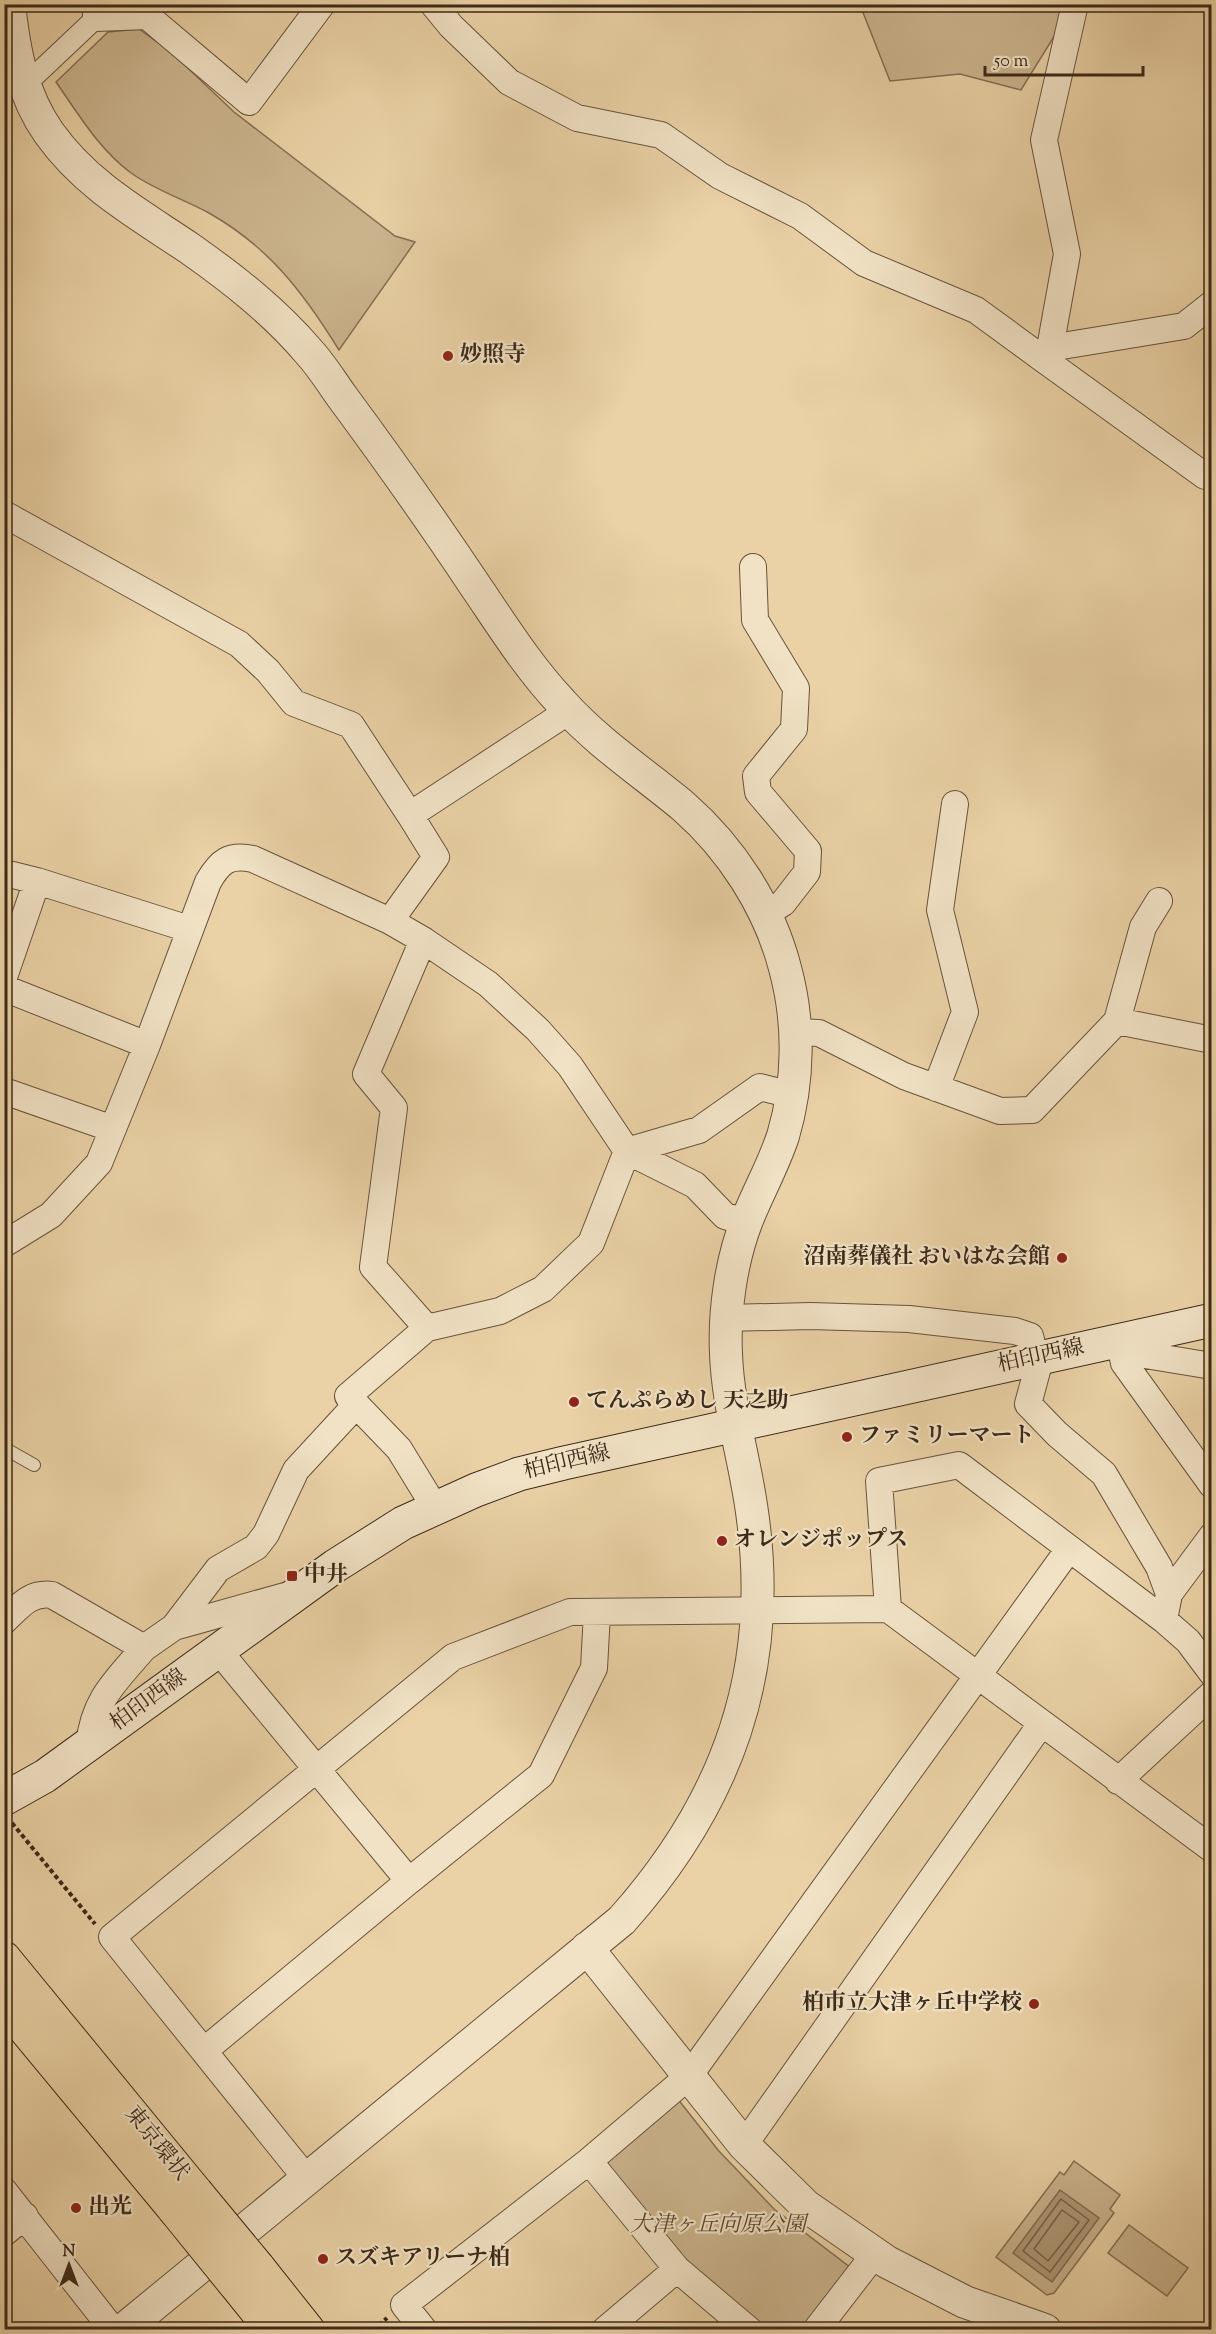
<svg xmlns="http://www.w3.org/2000/svg" width="1216" height="2334" viewBox="0 0 1216 2334" font-family="'Sorts Mill Goudy','Noto Serif JP',serif">
<style>
.green{fill:#ccb58e;stroke:#846f54;stroke-width:1.5}
.water{fill:#af9976;stroke:#816c51;stroke-width:1.5}
.lines{fill:none;stroke-linecap:round;stroke-linejoin:round}
.shore{stroke:#766148;stroke-width:1.5}
.service-casing{stroke:#68533c;stroke-width:14}
.pedestrian-casing{stroke:#68533c;stroke-width:22}
.minor-casing{stroke:#68533c;stroke-width:28}
.tertiary-casing{stroke:#68533c;stroke-width:34}
.secondary-casing{stroke:#3c2919;stroke-width:35}
.trunk-casing{stroke:#3c2919;stroke-width:35}
.path{stroke:#3c2919;stroke-width:4;stroke-dasharray:4.5 3;stroke-linecap:butt}
.service{stroke:#f1e2c5;stroke-width:12}
.pedestrian{stroke:#f1e2c5;stroke-width:20}
.minor{stroke:#f1e2c5;stroke-width:26}
.tertiary{stroke:#f1e2c5;stroke-width:32}
.secondary{stroke:#f1e2c5;stroke-width:33}
.trunk{stroke:#ead2a6;stroke-width:33}
.trunk-bridge-casing{stroke:#3c2919;stroke-width:35;stroke-linecap:butt}
.trunk-bridge{stroke:#ead2a6;stroke-width:33}
.poi-dot{fill:#8f2418;stroke:#f1e2c5;stroke-width:2}
.labels{text-anchor:middle;dominant-baseline:central;stroke-width:4.5;stroke-linejoin:round;paint-order:stroke}
.poi-label{font-size:22px;font-weight:bold;fill:#3c2919;stroke:#f1e2c5;text-anchor:start}
.street-label{font-size:22px;fill:#3c2919;stroke:#f1e2c5}
.park-label{font-size:22px;font-style:italic;fill:#594530;stroke:#f1e2c5}
</style>
<rect width="100%" height="100%" fill="#ead2a6"/>
<filter id="stains"><feTurbulence type="fractalNoise" baseFrequency=".00333" numOctaves="4"/><feColorMatrix values="0 0 0 0 .2 0 0 0 0 .09 0 0 0 0 .02 0 0 0 .5 -.17"/></filter>
<radialGradient id="worn" r=".72"><stop offset=".6" stop-color="#630" stop-opacity="0"/><stop offset="1" stop-color="#630" stop-opacity=".3"/></radialGradient>
<path class="green" d="M808,5H1064L1055,35L1021,90L960,74L890,81L862,10Z
M139,29L171,52L234,112L395,236L415,242L339,350C303,292 269,247 209,213C183,199 155,190 131,173C99,149 79,115 56,82L108,32Z
M677,2098L718,2150L774,2209L851,2268L803,2329H764L681,2262L603,2165Z
M1074,2161L1120,2195L1110,2209L1114,2213L1054,2293L1047,2295L996,2257L1060,2172L1064,2175Z
M1129,2225L1188,2268L1167,2296L1108,2253Z"/>
<path class="water" d="M1060,2190L1099,2218L1052,2282L1013,2253Z"/>
<g class="lines">
<path class="shore" d="M1061,2199L1089,2220L1050,2272L1023,2251Z
M1062,2210L1079,2222L1048,2261L1034,2249Z"/>
<g class="service-casing">
<path id="service" d="M4,1448L34,1465"/>
</g>
<g class="pedestrian-casing">
<path id="pedestrian" d="M24,86L96,18"/>
</g>
<g class="minor-casing">
<path id="minor" d="M96,4V18L147,16L249,102L322,4
M433,4L451,26L509,82L577,118L661,135L720,176L800,216L864,263L976,310L1043,359L1050,348L1184,326L1212,304
M1050,348L1067,254L1044,140L1075,4
M1043,359L1205,476L1212,473
M4,514L239,644L268,671L294,703L351,725L410,815
M753,567L755,620L796,688L794,729L756,776L758,792L808,851L807,872L783,903L765,914
M4,876L13,875L37,881L189,929
M390,921L436,857L410,815L569,711
M423,940L366,1074L394,1108L373,1267L427,1328L348,1396L399,1449L434,1506
M4,977L37,881
M4,988L147,1045
M1117,1021L1143,927L1159,901
M796,1032L819,1033L904,1076L1000,1111L1032,1110L1117,1021L1212,1040
M936,1088L965,1012L940,910L955,804
M4,1091L113,1129
M4,1244L51,1215L99,1163L147,1045L208,882C220,861 229,854 253,859L390,921L423,940L488,984L538,1030L570,1066L627,1151L695,1185L725,1216L746,1222
M726,1318L811,1316L909,1319L1015,1331L1030,1336L1038,1367L1028,1404L1057,1434L1104,1474L1159,1567L1169,1594L1164,1620
M427,1328L500,1311L543,1289L591,1243L627,1151L699,1130L760,1087L792,1095
M1119,1340L1124,1363L1212,1485
M1124,1363L1139,1354L1212,1366
M1169,1594L1212,1536
M888,1609L1212,1849
M4,1621C20,1606 30,1592 52,1595L144,1648C115,1682 94,1699 89,1745
M174,1627L285,1596
M144,1648L174,1627L218,1569L256,1547L266,1534L296,1470L356,1405
M1118,1781L1212,1694
M409,1881L541,1775L594,1668L597,1613
M205,2050L409,1881L218,1650
M744,2145L1041,1724
M589,2161L677,2269L749,2330
M306,2178L112,1937L453,1657L570,1612L888,1609L879,1481L959,1465L1164,1620L1188,1641L1212,1673
M4,2191L113,2330
M4,2233L25,2216
M424,2330L404,2305L589,2161L689,2076L1069,1549
M605,2330L677,2269
M816,2330L874,2255"/>
</g>
<g class="tertiary-casing">
<path id="tertiary" d="M9,4C14,50 22,95 49,133C86,185 137,213 189,248C233,279 274,311 309,352C322,366 332,383 343,398C388,459 432,521 474,584C502,625 528,667 562,703C598,743 642,772 683,806C731,848 769,906 785,968C800,1023 799,1082 783,1136C773,1166 758,1192 747,1220C731,1261 724,1311 726,1354C728,1408 745,1459 752,1512C775,1671 727,1802 622,1920L123,2330
M587,1948L744,2145L806,2206L887,2262L965,2302L1045,2330"/>
</g>
<g class="secondary-casing">
<path id="secondary" d="M4,1799L45,1776L335,1566L403,1523L476,1490L519,1474L564,1463L1212,1320"/>
</g>
<g class="trunk-casing">
<path id="trunk" d="M4,1958L196,2192
M4,2004L174,2209
M258,2267L308,2330
M234,2283L272,2330"/>
</g>
<path class="path" d="M12,1823L95,1924
M373,2330L387,2318"/>
<use href="#service" class="service"/>
<use href="#pedestrian" class="pedestrian"/>
<use href="#minor" class="minor"/>
<use href="#tertiary" class="tertiary"/>
<use href="#secondary" class="secondary"/>
<use href="#trunk" class="trunk"/>
<g class="trunk-bridge-casing">
<path id="trunk-bridge" d="M196,2192L258,2267
M174,2209L234,2283"/>
</g>
<use href="#trunk-bridge" class="trunk-bridge"/>
</g>
<g class="poi-dot">
<circle cx="448" cy="356" r="6"/>
<circle cx="1062" cy="1258" r="6"/>
<circle cx="574" cy="1402" r="6"/>
<circle cx="847" cy="1437" r="6"/>
<circle cx="722" cy="1541" r="6"/>
<rect x="286" y="1570" width="12" height="12" rx="3"/>
<circle cx="1034" cy="2004" r="6"/>
<circle cx="76" cy="2208" r="6"/>
<circle cx="323" cy="2259" r="6"/>
</g>
<g class="labels">
<g class="poi-label">
<text x="460" y="356">妙照寺</text>
<text x="1050" y="1258" text-anchor="end">沼南葬儀社 おいはな会館</text>
<text x="586" y="1402">てんぷらめし 天之助</text>
<text x="859" y="1437">ファミリーマート</text>
<text x="734" y="1541">オレンジポップス</text>
<text x="304" y="1576">中井</text>
<text x="1022" y="2004" text-anchor="end">柏市立大津ヶ丘中学校</text>
<text x="88" y="2208">出光</text>
<text x="335" y="2259">スズキアリーナ柏</text>
</g>
<g class="street-label">
<text transform="translate(1041 1357) rotate(-12)">柏印西線</text>
<text transform="translate(567 1463) rotate(-13)">柏印西線</text>
<text transform="translate(149 1701) rotate(-36)">柏印西線</text>
<text transform="translate(156 2144) rotate(51)">東京環状</text>
</g>
<g class="park-label">
<text x="718" y="2226">大津ヶ丘向原公園</text>
</g>
</g>
<rect width="1216" height="2334" fill="none" stroke="#ead2a6" stroke-width="24"/>
<rect x="6" y="6" width="1204" height="2322" fill="none" stroke="#3c2919" stroke-width="3"/>
<rect x="12" y="12" width="1192" height="2310" fill="none" stroke="#3c2919" stroke-width="1.5"/>
<g transform="translate(69 2265)" stroke="#f1e2c5" stroke-width="4.5" paint-order="stroke">
<path d="M0-4.5L10 22L0 15L-10 22Z" fill="#3c2919"/>
<text y="-9" font-size="16" font-weight="bold" text-anchor="middle" fill="#3c2919">N</text>
</g>
<path d="M985 66v9h158v-9" fill="none" stroke="#3c2919" stroke-width="3"/>
<text x="994" y="66" font-size="18" fill="#3c2919" stroke="#f1e2c5" stroke-width="4.5" paint-order="stroke">50 m</text>
<rect width="100%" height="100%" filter="url(#stains)"/>
<rect width="100%" height="100%" fill="url(#worn)"/>
</svg>
